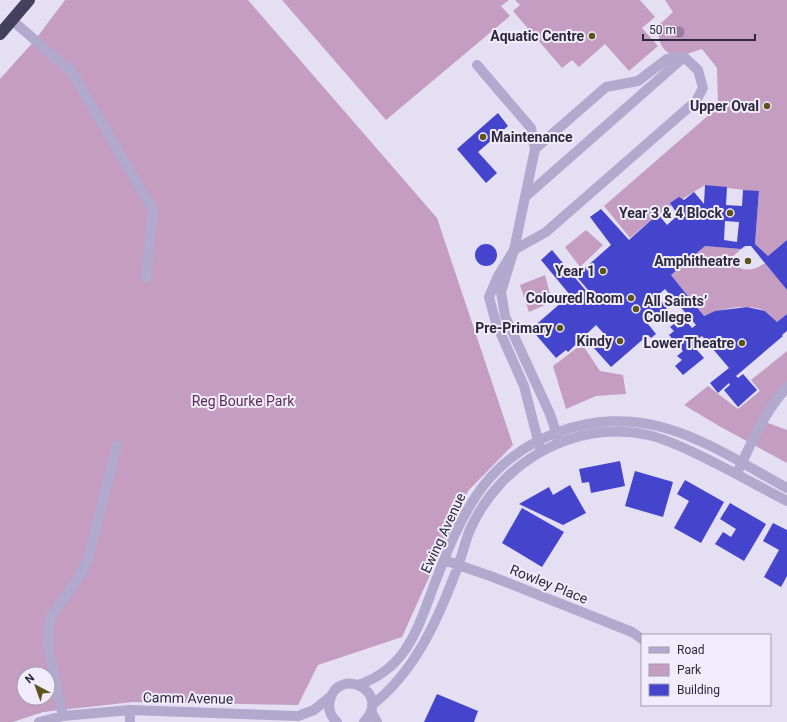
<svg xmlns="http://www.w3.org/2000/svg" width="787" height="722" viewBox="0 0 787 722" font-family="Roboto,sans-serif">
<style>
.green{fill:#c59dc1;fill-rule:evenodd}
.building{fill:#4444cd;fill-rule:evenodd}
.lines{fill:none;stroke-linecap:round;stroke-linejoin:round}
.minor{stroke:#b1a9ce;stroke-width:10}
.highway{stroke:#42405c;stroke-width:12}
.tree{fill:#997c9d}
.poi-dot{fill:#5f531c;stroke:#f0ecfb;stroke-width:1.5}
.labels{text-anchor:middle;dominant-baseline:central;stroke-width:4;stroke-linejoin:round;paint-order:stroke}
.poi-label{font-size:14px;font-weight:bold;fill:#2b293b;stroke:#f0ecfb;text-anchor:end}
.park-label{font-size:14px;fill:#5b2b55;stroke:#f0ecfb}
.street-label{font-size:14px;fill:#2b293b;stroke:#f0ecfb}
</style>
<rect width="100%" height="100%" fill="#e5dff4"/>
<path class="green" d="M65,0H248L437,218L513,445L468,491L402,637L318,665L298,705L133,702L43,712L13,722H0V79L35,40ZM24,674H48V698H24Z
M282,0H509L501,6L510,16L386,120Z
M515,0H640L655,17L642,28L658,46L629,71L605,44L579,67L572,60L562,68L513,11L520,5Z
M665,0H787V240L768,256L755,244L759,192L705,185L658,214L630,238L604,206L718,107L717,68L702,49L675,58C660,47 658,44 659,25L673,12Z
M586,230L603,245L580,267L565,247Z
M705,246L741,249L728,261C741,271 751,273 765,263L787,290V314L777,322C773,319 769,313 765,311C747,302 721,309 704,316L671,275Z
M545,275L552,302L529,312L520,285Z
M582,344L600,371L623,375L626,394L596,396L566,409L553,366Z
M787,351V382L760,420L787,430V463L719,426L684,405L708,386L738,409L760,391L751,380Z"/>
<path class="building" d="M498,113L508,126L478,152L497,173L486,183L457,149Z
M705,185L727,187L726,205L742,206L743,190L759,191L755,244L768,256L787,240V290L751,246H745L741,249L705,246L671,275L704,316L715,311L747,307L765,311L777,322L787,314V331L782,335L783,336L736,376L738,378L743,374L757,390L738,407L724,390L730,385L729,383L718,393L710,383L729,368L702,336L696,340L700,345L696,349L704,358L683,375L675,366L682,360L677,356L683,351L669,335L674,331L670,327L674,324L678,328L686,321L692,328L696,325L665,289L657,296L667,308L648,324L656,334L651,338L648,335L611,367L593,347L606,336L596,325L568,352L566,350L556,358L531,329L570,295L541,260L552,250L587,292L589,291L576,276L611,245L590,217L601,209L629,240L658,214L667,225L678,215L670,203L679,197L684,200L694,192L704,204ZM725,221L739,222L737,242L724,240Z
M475 255a11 11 0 1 1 22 0a11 11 0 1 1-22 0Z
M620,461L625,486L591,493L589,482L582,483L579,469Z
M635,471L673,482L663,517L625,506Z
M685,480L724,502L701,543L674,528L689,501L677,494Z
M570,485L586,513L563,525L519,504L549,487L553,495Z
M730,503L766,524L744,561L715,544L723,532L731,537L736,529L720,519Z
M522,508L564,532L542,567L502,543Z
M773,523L787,530V576L781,587L764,577L779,550L763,541Z
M437,694L478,711L474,722H424Z"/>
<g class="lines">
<path class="minor" d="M13,21L72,72L153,210L146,278
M477,65L531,128L535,149L514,250L501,292L505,316L550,414L558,438
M535,149L606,87L638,81L667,59L684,57L698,70L703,88L696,101L546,232L514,250L498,276L489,297L496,323L524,386L541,452
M525,197L684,57
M739,469C753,439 765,412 787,387
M444,560L493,577L632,632L642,639
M358,685C411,667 419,622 438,575C448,548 460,520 476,496C515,436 596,407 665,428C708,440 748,467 787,488
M372,705C416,671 439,617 458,566C462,555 465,543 469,532C498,463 575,418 648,435C667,439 684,448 701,456C730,470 758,486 787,501
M371,711L377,722
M63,716L48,645L50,618L80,575L88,559L117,446
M39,722L63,716L130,710L298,716L314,710L330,697
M130,722V710
M337,722C330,716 328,708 330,700C338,666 393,691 364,722"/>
<path class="highway" d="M0,34L29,0"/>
</g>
<circle class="tree" cx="679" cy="32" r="5.5"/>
<g class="poi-dot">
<circle cx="592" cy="36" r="4"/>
<circle cx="767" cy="106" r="4"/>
<circle cx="483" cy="137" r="4"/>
<circle cx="730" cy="213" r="4"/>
<circle cx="748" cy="261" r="4"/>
<circle cx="603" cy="271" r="4"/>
<circle cx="631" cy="298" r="4"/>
<circle cx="636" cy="309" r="4"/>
<circle cx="560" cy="328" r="4"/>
<circle cx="620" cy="341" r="4"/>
<circle cx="742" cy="343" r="4"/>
</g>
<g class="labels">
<g class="poi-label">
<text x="584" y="36">Aquatic Centre</text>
<text x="759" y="106">Upper Oval</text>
<text x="491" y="137" text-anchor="start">Maintenance</text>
<text x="722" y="213">Year 3 &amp; 4 Block</text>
<text x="740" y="261">Amphitheatre</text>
<text x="595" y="271">Year 1</text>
<text x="623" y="298">Coloured Room</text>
<text x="644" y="301" text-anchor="start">All Saints’<tspan x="644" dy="16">College</tspan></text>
<text x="552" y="328">Pre-Primary</text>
<text x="612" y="341">Kindy</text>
<text x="734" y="343">Lower Theatre</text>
</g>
<g class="park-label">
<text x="243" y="401">Reg Bourke Park</text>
</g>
<g class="street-label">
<text transform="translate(443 533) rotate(-65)">Ewing Avenue</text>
<text transform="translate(549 584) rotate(22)">Rowley Place</text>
<text transform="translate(188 698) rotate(1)">Camm Avenue</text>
</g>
</g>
<rect x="641" y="634" width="130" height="72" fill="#f0ecfb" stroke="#a19eae"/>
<rect x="649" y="647" width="20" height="6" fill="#b1a9ce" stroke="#a19eae"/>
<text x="677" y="654" font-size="12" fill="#2b293b">Road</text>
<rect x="649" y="664" width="20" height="12" fill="#c59dc1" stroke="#a19eae"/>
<text x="677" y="674" font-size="12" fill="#2b293b">Park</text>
<rect x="649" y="684" width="20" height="12" fill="#4444cd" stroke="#a19eae"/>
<text x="677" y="694" font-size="12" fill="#2b293b">Building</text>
<g transform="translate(36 686) rotate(319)"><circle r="19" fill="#f0ecfb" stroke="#a19eae"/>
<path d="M0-3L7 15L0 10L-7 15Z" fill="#5f531c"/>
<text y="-6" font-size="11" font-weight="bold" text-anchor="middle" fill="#2b293b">N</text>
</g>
<path d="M643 34v6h112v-6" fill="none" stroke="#2b293b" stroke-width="2"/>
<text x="649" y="34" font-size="12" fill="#2b293b" stroke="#f0ecfb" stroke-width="3" paint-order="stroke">50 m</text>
</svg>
